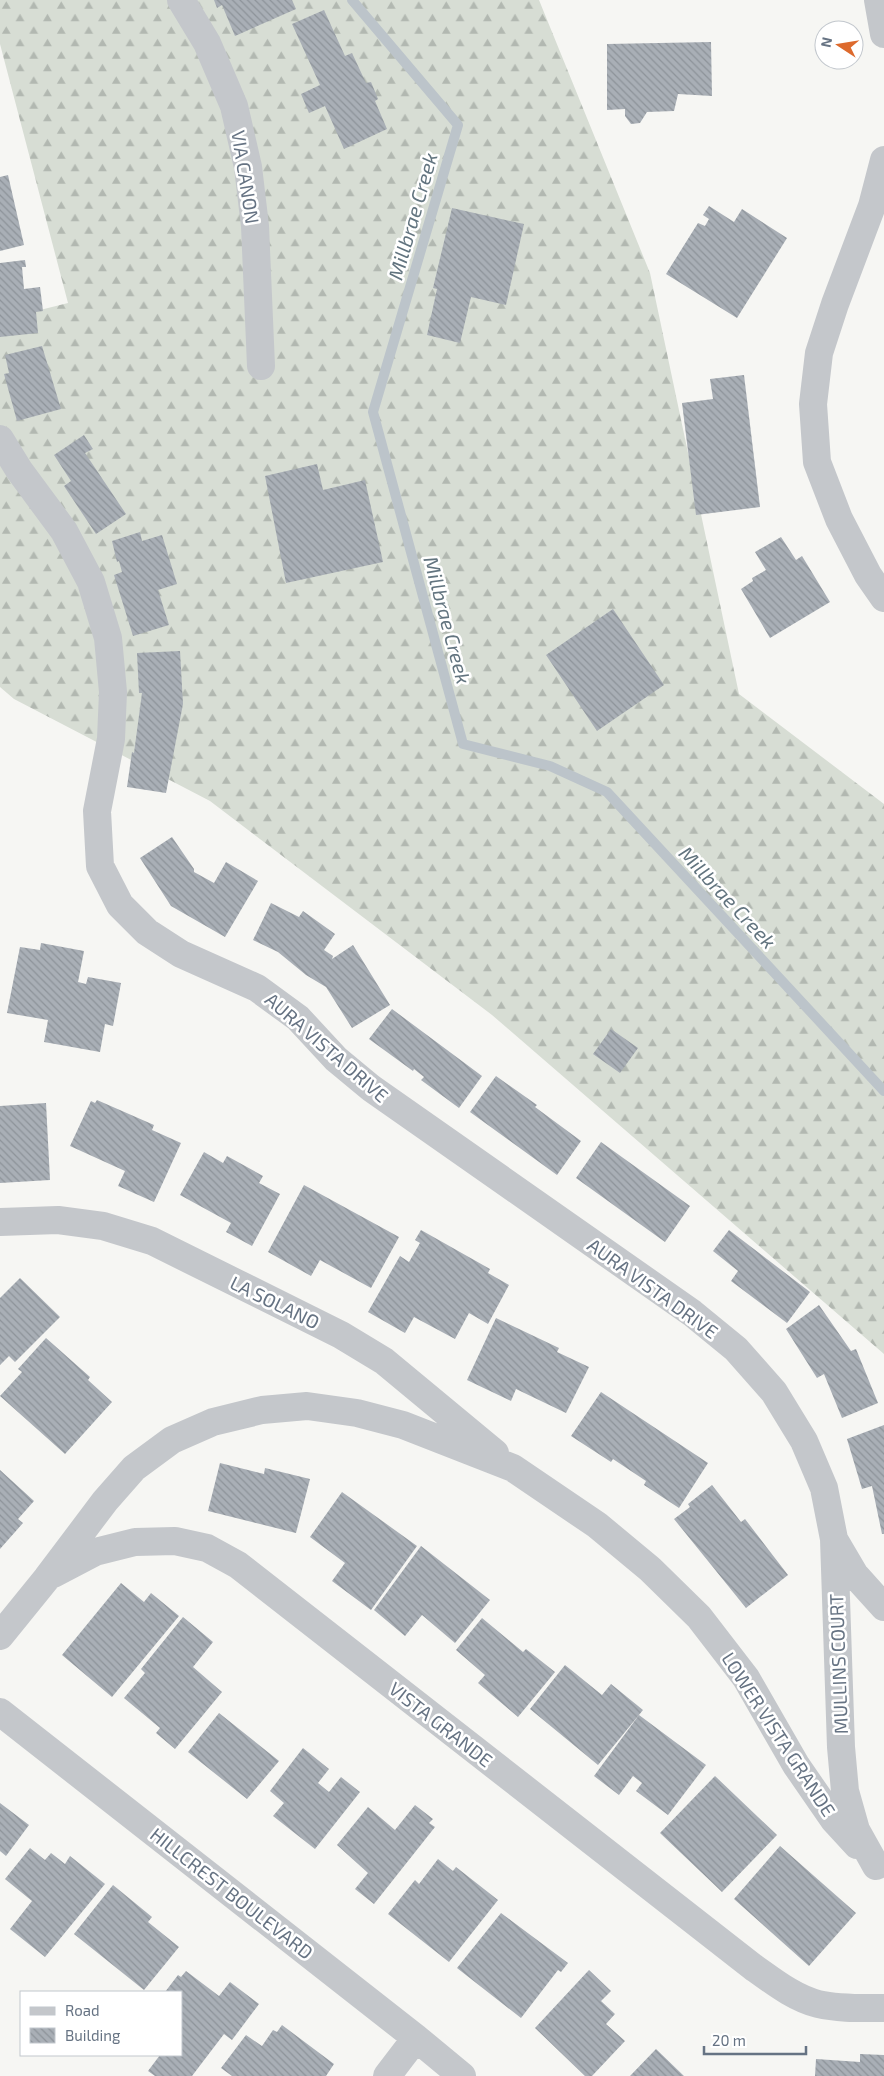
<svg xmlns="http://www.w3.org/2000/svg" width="884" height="2076" viewBox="0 0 884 2076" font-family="'Exo 2',sans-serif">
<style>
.forest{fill:url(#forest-firs)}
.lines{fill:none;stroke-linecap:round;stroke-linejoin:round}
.stream{stroke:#bcc4ca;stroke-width:10}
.building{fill:url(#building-back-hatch)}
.minor{stroke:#c4c7cb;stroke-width:28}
.labels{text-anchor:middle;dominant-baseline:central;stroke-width:5;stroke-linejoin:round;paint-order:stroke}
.street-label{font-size:19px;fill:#667383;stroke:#fff}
.water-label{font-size:20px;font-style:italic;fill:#62747f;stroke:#fff}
</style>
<defs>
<pattern id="forest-firs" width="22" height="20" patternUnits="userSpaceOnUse" patternTransform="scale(1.25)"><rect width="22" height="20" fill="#d7ddd4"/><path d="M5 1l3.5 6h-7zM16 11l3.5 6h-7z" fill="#b2b8b1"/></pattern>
<pattern id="building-back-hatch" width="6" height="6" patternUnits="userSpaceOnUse" patternTransform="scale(1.25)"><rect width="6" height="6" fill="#a9afb6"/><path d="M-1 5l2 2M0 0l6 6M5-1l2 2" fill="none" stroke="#8d9399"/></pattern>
</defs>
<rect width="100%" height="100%" fill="#f6f6f3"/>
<path class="forest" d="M0,0H539L650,273L739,694L884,804V1354L492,1015L210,801L14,699L0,687V320L68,303L0,44Z"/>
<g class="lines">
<path class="stream" d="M352,0L458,125L373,412L463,744L550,766L607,792L884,1091"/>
</g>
<path class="building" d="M214,0H292L296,9L235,36L222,5L217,8Z
M324,10L345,56L352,53L366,83L371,82L378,99L375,101L387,129L344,149L325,106L309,113L301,94L320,85L292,24Z
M711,42L712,96L678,94L674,111L647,112L640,123L631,124L625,116V109L607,110V44Z
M8,175L24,245L0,251V177Z
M709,206L734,222L742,209L787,238L737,318L666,274L698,223L705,226L709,219L703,215Z
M452,208L524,224L506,305L471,297L460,343L427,335L437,289L433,288Z
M25,260L26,267H22L24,289L40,287L43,311L36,312L38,333L0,337V263Z
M42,346L61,409L17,421L4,374L9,373L5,355Z
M744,375L760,507L696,515L682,403L713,399L710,379Z
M84,435L93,449L85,453L126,514L96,534L64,486L71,481L54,455Z
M317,464L323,490L365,480L383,562L286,583L265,476Z
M140,532L142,541L162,535L177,584L158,590L169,625L133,636L114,575L122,572L119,561L117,562L112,541Z
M781,537L796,560L802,556L830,602L770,638L741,589L753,581L752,578L766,570L755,552Z
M613,609L664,685L597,731L546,655Z
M180,651L183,704L166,793L127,787L132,752L134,753L142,693H139L137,653Z
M172,837L194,869V872L214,883L226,862L258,881L225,937L171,906L140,858Z
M271,903L299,917L303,911L335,934L324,950L333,956L332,959L353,945L390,1005L352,1028L326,987L306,975L278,952L253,940Z
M41,943L84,951L78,982L86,984L88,977L121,983L113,1026L105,1024L100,1052L44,1042L48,1020L7,1013L20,947L40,950Z
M392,1009L482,1076L459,1108L421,1080L424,1077L414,1069L413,1071L369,1039Z
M611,1029L638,1048L620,1073L593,1054Z
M496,1076L537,1105L535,1107L581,1141L557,1175L470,1112Z
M97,1100L154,1125L152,1130L181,1143L154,1202L118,1186L125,1171L70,1146L91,1101L95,1103Z
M46,1103L50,1180L0,1183V1106Z
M601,1142L690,1206L665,1242L576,1178Z
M204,1152L223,1163L227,1156L263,1176L259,1183L280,1194L252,1246L226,1232L231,1223L180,1195Z
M304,1185L399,1237L371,1288L320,1260L311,1276L268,1252Z
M421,1230L490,1269L488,1273L509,1285L488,1324L469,1313L455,1339L414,1317L405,1333L368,1312L400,1256L409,1262L420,1243L415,1240Z
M729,1230L810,1292L787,1323L731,1281L738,1271L713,1251Z
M20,1278L60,1317L15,1362L9,1356L0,1365V1298Z
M819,1305L851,1351L856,1349L878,1403L842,1418L824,1374L817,1378L786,1329Z
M496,1318L559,1348L557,1352L589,1367L566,1413L516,1389L511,1401L467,1380Z
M46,1338L90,1377L88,1380L112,1402L65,1454L0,1396L22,1372L18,1369Z
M601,1392L708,1463L679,1508L644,1485L646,1481L613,1459L611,1462L571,1436Z
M884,1425V1534H882L872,1486L862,1489L847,1439Z
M220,1463L264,1474L265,1468L310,1479L296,1533L208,1511Z
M0,1470L34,1501L18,1519L23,1523L0,1549Z
M712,1485L741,1522L745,1519L788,1575L746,1608L674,1519L690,1507L688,1504Z
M342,1492L417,1546L371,1610L332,1581L345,1563L310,1537Z
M421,1546L490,1600L455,1643L422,1615L405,1636L374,1610Z
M121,1583L144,1602L151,1593L179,1616L112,1697L62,1655Z
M183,1617L213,1642L193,1667L222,1692L175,1749L156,1733L160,1728L124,1698L145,1673L141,1669Z
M482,1618L523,1652L526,1649L555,1672L518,1717L478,1683L485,1675L456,1650Z
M565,1665L602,1695L611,1684L643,1710L598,1765L530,1709Z
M219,1713L279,1761L247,1799L188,1752Z
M639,1715L706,1765L668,1815L636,1791L642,1783L633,1776L619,1795L594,1776Z
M303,1748L329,1769L318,1783L329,1792L341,1777L360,1792L315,1849L273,1816L284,1803L270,1791Z
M715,1776L777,1835L722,1892L660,1833Z
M0,1803L29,1825L6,1856L0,1851Z
M415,1805L433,1819L429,1823L435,1827L374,1904L355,1889L368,1873L337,1845L368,1807L395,1830Z
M780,1846L856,1913L809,1966L734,1899Z
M30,1848L45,1860L51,1853L65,1864L70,1856L105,1884L45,1957L10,1929L32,1901L5,1879Z
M438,1859L453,1871L456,1867L498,1900L449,1962L388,1914L415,1880L419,1884Z
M113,1885L152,1917L148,1922L179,1947L144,1990L74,1934Z
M501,1913L568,1963L561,1972L558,1970L521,2018L457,1968Z
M589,1970L611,1991L601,2001L615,2014L606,2024L625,2041L592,2076H585L535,2028Z
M186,1971L219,1996L230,1982L259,2004L232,2040L224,2034L192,2076H155L148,2071L160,2055H181V1992H165L178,1975L181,1977Z
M282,2025L334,2064L326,2076H232L221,2068L246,2035L262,2046L273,2030L277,2032Z
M656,2049L684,2076H630Z
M860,2054L884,2055V2076H815L816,2059L860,2062Z"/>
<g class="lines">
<path class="minor" d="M181,0L207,43L234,106L248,167L255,226L261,366
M878,0L884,34
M884,160L872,206L835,304L819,353L813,404L817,462L839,519L868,575L884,598
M0,439L19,470L64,531L91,582L108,638L113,692L111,739L97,811L100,866L120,905L147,932L181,954L257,988L298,1018L336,1059L371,1088L692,1313L736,1349L774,1392L804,1441L824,1488L834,1539L841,1747L845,1791L856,1830L876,1866
M0,1222L58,1220L103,1226L152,1241L341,1335L384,1361L495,1453
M835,1541L855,1575L884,1607
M53,1574L95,1552L135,1542L175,1541L207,1548L238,1565L753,1967C773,1981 794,1998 818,2004C839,2009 862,2008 884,2008
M0,1636L47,1578L105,1501L134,1468L172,1440L213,1422L262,1410L307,1406L357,1413L403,1425L513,1468L597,1525L650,1569L699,1617L746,1678L796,1765L834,1820L857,1845
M0,1712L416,2038L462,2076
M387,2076L416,2038"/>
</g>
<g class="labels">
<g class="street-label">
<text transform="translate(246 177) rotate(81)">VIA CANON</text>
<text transform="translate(327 1047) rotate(41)">AURA VISTA DRIVE</text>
<text transform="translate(653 1288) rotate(36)">AURA VISTA DRIVE</text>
<text transform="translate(275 1302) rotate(26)">LA SOLANO</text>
<text transform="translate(838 1664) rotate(-92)">MULLINS COURT</text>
<text transform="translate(441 1724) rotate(38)">VISTA GRANDE</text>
<text transform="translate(779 1734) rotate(57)">LOWER VISTA GRANDE</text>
<text transform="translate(232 1893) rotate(38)">HILLCREST BOULEVARD</text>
</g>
<g class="water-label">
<text transform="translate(412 216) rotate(-74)">Millbrae Creek</text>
<text transform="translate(448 620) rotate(75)">Millbrae Creek</text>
<text transform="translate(728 897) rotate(47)">Millbrae Creek</text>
</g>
</g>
<rect x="20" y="1991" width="162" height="65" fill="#ffffff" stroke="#c2c7cd"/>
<rect x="30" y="2007" width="25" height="8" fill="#c4c7cb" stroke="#c2c7cd"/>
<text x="65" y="2016" font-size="15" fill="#667383">Road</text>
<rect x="30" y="2028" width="25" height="15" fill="url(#building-back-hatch)" stroke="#c2c7cd"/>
<text x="65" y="2041" font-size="15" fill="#667383">Building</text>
<g transform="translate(839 45) rotate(282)"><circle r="24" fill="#ffffff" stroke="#c2c7cd"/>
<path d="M0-4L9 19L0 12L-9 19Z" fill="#dd6a2d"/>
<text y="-8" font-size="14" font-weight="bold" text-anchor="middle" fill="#667383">N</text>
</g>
<path d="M704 2046v8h102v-8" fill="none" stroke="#667383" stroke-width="2.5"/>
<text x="712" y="2046" font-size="15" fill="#667383" stroke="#ffffff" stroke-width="4" paint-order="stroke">20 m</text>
</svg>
